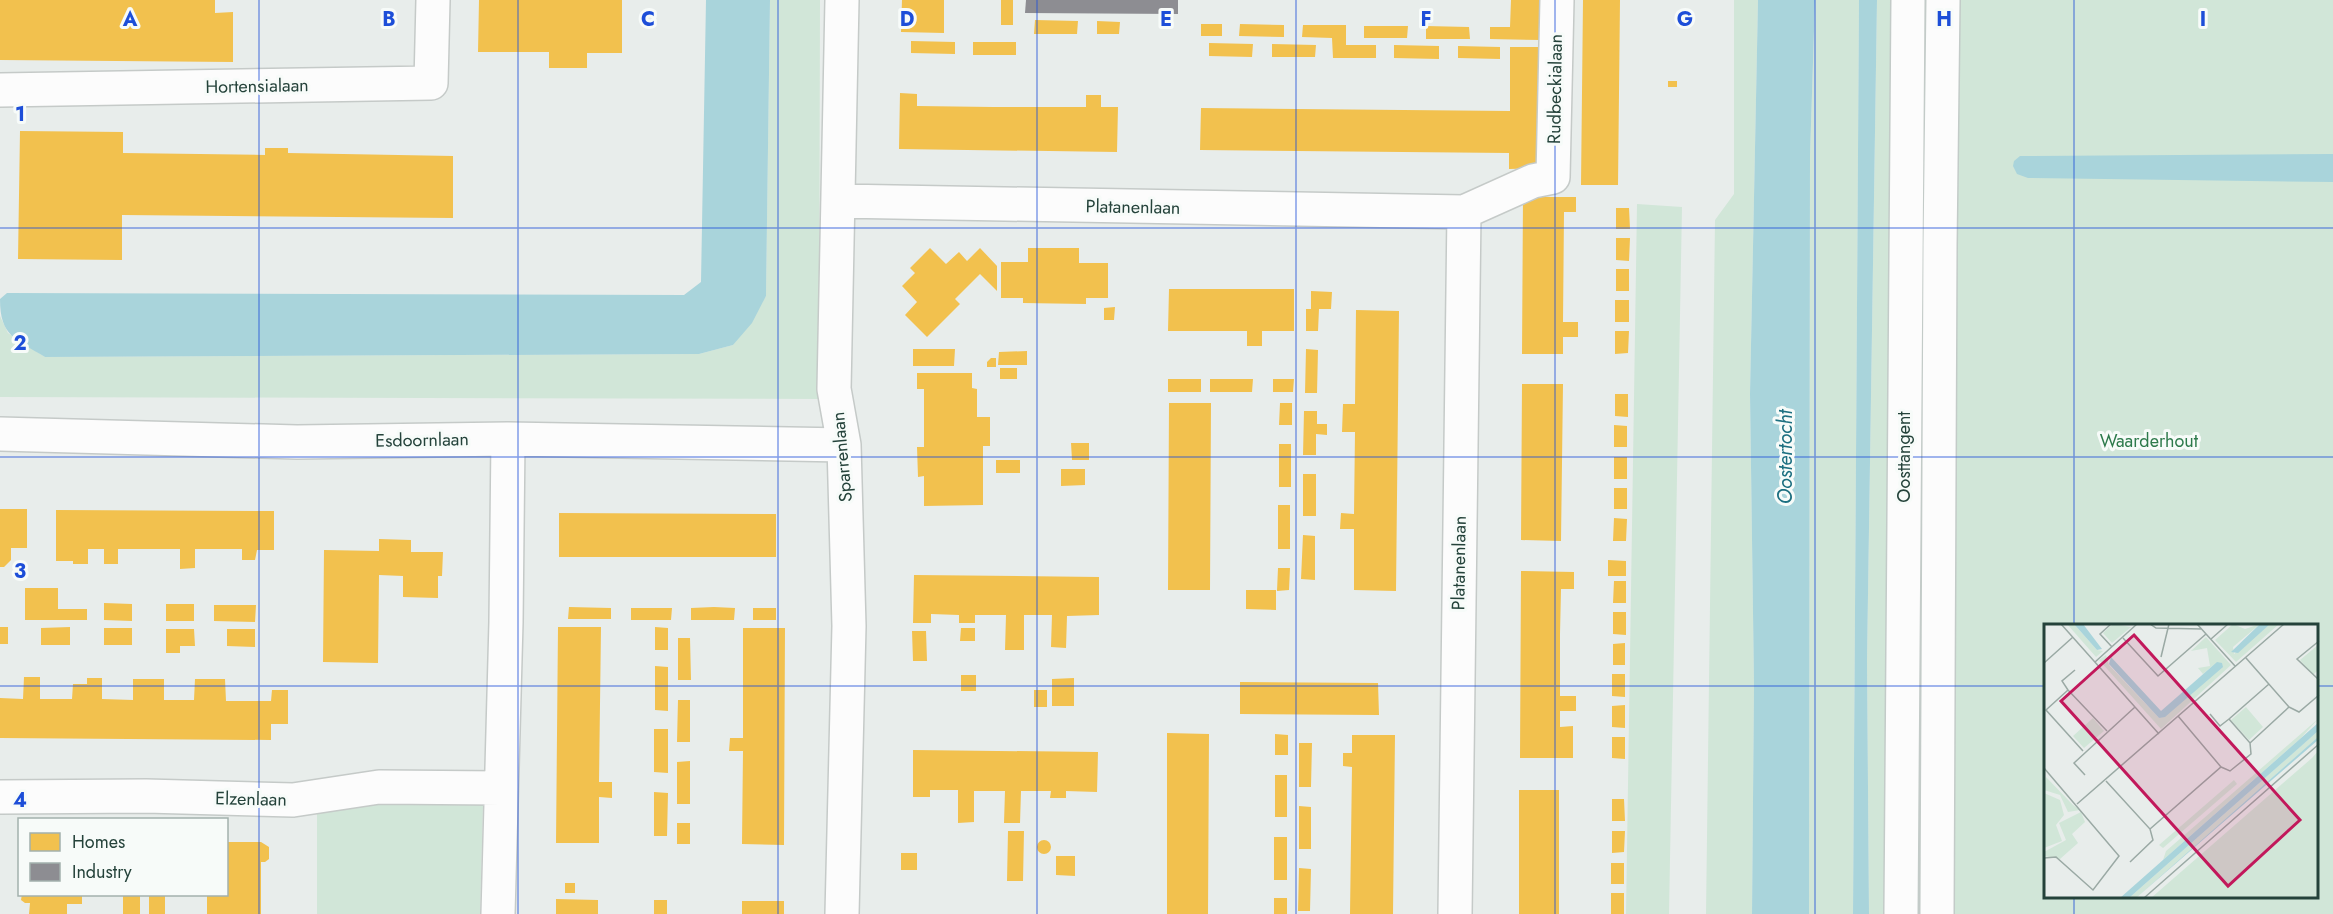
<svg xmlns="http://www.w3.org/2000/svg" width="2333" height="914" viewBox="0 0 2333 914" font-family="Jost,sans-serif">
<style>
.green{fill:#d1e6d8;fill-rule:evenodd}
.water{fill:#a9d4db}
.homes{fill:#f2c14e}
.industry{fill:#8d8d92}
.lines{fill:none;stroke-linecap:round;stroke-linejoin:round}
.minor-casing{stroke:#c5cac8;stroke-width:36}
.secondary-casing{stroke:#c3cbc8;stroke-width:36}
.minor{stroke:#fcfcfc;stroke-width:33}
.secondary{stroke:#fcfcfc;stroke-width:33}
.grid{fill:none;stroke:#1d4ed8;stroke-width:1.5;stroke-opacity:0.55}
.labels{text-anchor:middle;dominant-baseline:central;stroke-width:6;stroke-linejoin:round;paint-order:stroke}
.street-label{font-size:18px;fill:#24423a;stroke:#f7fbf9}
.park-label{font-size:18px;fill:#2d7a4b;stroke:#f7fbf9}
.water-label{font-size:20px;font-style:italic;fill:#1c6f80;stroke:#f7fbf9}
.inset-road{fill:none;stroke:#9aa9a4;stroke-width:1.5}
.view{fill:#c2185b;fill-opacity:0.15;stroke:#c2185b;stroke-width:3}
.inset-edge{fill:none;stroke:#24423a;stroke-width:3}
.grid-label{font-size:20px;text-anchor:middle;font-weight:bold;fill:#1d4ed8;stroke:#f7fbf9;stroke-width:6;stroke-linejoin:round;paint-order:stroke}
</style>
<rect width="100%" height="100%" fill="#e8edeb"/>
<path class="green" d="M770,0H820L819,399L0,397V316L8,333L45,357L699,354L733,345L766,296Z
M1734,0H1758L1750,394L1754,685L1752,914H1706L1715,220L1734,194Z
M1815,0H1859L1853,914H1809L1810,156Z
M1877,0H1898L1889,914H1869L1867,661Z
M1960,0H2333V914H1951ZM2045,626H2316V898H2045Z
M1637,204L1682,207L1669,914H1626Z
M317,803L483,805L480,914H317Z"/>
<path class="water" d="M706,0H770L766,296L752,323L733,345L699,354L45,357C16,339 0,337 0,299L7,293L684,295L701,282Z
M1758,0H1815L1810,156L1809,914H1752L1754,685L1750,394Z
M1859,0H1877L1867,661L1869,914H1853Z
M2333,154V182L2028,178L2017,174L2013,166L2014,161L2020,156Z"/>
<path class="homes" d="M0,0H215V13L233,12V62L0,60Z
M479,0H622V53H587V68H549V52H478Z
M902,0H944V33L901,32Z
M1001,0H1013V25H1001Z
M1511,0H1541V40L1490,39V27H1510Z
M1583,0H1620L1618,185H1581Z
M1035,20L1078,21L1077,34H1034Z
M1097,21L1120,22L1119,34H1097Z
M1201,24H1222V36H1201Z
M1240,24L1284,25V37L1239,36Z
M1303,25H1346V45H1376V58H1333L1332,38L1302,37Z
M1364,26H1408L1407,38H1364Z
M1426,26L1469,27L1470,39H1426Z
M911,41L955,42V54L911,53Z
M973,42H1016V55H973Z
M1209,43L1253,44L1252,57L1209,56Z
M1272,44L1316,45L1315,57H1272Z
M1394,45L1439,46V59L1394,58Z
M1458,46L1500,47V59L1458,58Z
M1510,47H1541L1540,168L1509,169V153L1200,150L1201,108L1510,111Z
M1668,81H1677V87H1668Z
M900,93L917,94V106L993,107H1086V95H1101V107H1118L1117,152L899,149Z
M20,131L123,132V153L265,155V148H288V153L453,156V218L122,215V260L18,259Z
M1523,197H1576V212H1564L1563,322H1578V337H1563V354H1522Z
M1616,208H1629L1630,229H1616Z
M1616,238H1630L1629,261L1616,260Z
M930,248L946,264L959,252L967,261L980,248L997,266V291L980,274L955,299L960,304L927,337L905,315L917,302L902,286L915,273L910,268Z
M1028,248H1079V263H1108V298H1086V304L1023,303V298H1001V262H1028Z
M1616,269H1629V291H1616Z
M1169,289H1294V331H1262V346H1247V331H1168Z
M1311,291L1332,292L1331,309H1319L1318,331H1306V309H1311Z
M1615,300H1629V322H1615Z
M1115,307L1114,320H1104V308Z
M1356,310L1399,311L1396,591L1354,590V529H1340L1341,513L1354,514L1355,432H1342L1343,404H1355Z
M1615,331H1629L1628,353L1615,354Z
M913,349H955L954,366H913Z
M1306,349L1318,350L1317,393H1305Z
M1027,351V365H998L999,352Z
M991,358H996V367H987V362Z
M1000,368H1017V379H1000Z
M917,373H972V388L977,389V417H990V446H983V505L924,506V476L918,477L917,447H924V389H917Z
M1168,379H1201V392H1168Z
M1210,379H1253L1252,392H1210Z
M1273,379H1294L1293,392H1273Z
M1522,384H1563L1561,541L1521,540Z
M1615,394H1628V417L1615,416Z
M1169,403H1211L1210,590H1168Z
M1280,403H1292V425H1279Z
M1304,411H1317V424H1327V435L1316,434V455H1303Z
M1614,425L1627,426V447H1614Z
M1071,443H1089V460H1072Z
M1279,444H1291V487H1279Z
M1614,457H1627V479H1614Z
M996,460H1020V473H996Z
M1061,469H1085V485L1061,486Z
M1303,474H1316V516H1303Z
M1614,488H1627V509H1614Z
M1278,505H1290V549H1278Z
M0,509H27V548H11V560L4,567H0Z
M56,510L274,511V550H257L255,560H242V549H195V568L180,569V549H118V564H104V549H88V564H73V561H56Z
M559,513L776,514V557H559Z
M1614,518L1627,519L1626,541H1613Z
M1303,535L1315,536V580L1301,579Z
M379,539L411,540V552H443L442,576H438V598L403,597V576L379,575L378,663L323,662L324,550L379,551Z
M1608,560L1626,561V576H1608Z
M1278,568H1290L1289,590L1277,591Z
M1521,571L1574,572V589H1561L1560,634V696H1576V711H1560V727L1573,726V758H1520Z
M914,575L1099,577V615L1067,616L1066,648L1051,647L1052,615H1024V650H1005L1006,615H975V623H959V615L931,614V623H913Z
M1614,581H1626V603H1613Z
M25,588H58V609H87V620H25Z
M1246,590H1276V610L1246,609Z
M104,603L132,604V621L104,620Z
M166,604H194V621H166Z
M214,605H256L255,622L214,621Z
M569,607L611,608V619H568Z
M714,607L735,608L734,620H691V608Z
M631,608H672L671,620H631Z
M753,608H776V620H753Z
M1613,612H1626V635L1613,634Z
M0,627H8V644H0Z
M70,627V645H41V628Z
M558,627H601L599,782H612V798L599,797V843H556Z
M655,627L668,628V650H655Z
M104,628H132V645H104Z
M743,628H785L784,845L742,844L743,751H729L730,738H743Z
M961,628H975V641H960Z
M166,629H194L195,646H180V653H166Z
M227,629H255V647L227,646Z
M912,631H926L927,661H913Z
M678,638H690L691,680H678Z
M1625,643V665H1613V644Z
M655,666L668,667V711L655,710Z
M1612,674H1625V697L1612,696Z
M961,675H976V691H961Z
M24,677H40V699H72L73,684H87V678H102V699L133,700V679H164V700H194L195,679H225L226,701H271L272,690H288V724H271V740L0,738V698L23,699Z
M1074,678V706H1052V679Z
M1240,682L1378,683L1379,715L1240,714Z
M1034,690H1047V707H1034Z
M678,700H690V742H677Z
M1625,705V728L1612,727V706Z
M654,729H668V773L654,772Z
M1167,733L1209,734L1208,914H1167Z
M1275,734L1288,735V755H1275Z
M1352,735H1395L1393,914H1350L1352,767L1343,766V753H1352Z
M1612,737H1625V759L1612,758Z
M1299,743H1312L1311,787H1299Z
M913,750L1098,752L1097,792L1066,791V798H1050L1051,791H1021L1020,823H1004L1005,791H974V822L958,823V790H930V797H913Z
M690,761V804H677V762Z
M1275,775H1287V817H1275Z
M1519,790H1559V914H1519Z
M654,792L668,793L667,836H654Z
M1612,799H1624L1625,821H1612Z
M1299,806L1311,807V849H1299Z
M677,823H690V844H677Z
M1008,831H1024L1023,881H1007Z
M1612,831H1625L1624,852L1612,853Z
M1274,837H1287V880H1274Z
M1037 847a7 7 0 1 1 14 0a7 7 0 1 1-14 0Z
M226,842H261L269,847V859L265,862H261V914H207V894H226Z
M901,853H917V870H901Z
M1056,856H1075V876L1056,875Z
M1611,863H1624V884H1611Z
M1299,868L1311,869L1310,911H1298Z
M565,883H575V893H565Z
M1611,893H1624V914H1611Z
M22,894H82V904H67V914H29L30,903H25L21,900Z
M123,894H140V914H123Z
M149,894H165V914H149Z
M1274,898H1287V914H1274Z
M556,899L598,900V914H556Z
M654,900H667V914H654Z
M742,901H784V914H742Z"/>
<path class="industry" d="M1026,0H1178V14L1025,13Z"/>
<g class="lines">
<g class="minor-casing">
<path id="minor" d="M0,90L431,83L433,0
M839,201L1464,212
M0,434L297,442L508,439L844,445
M0,797L146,796L293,800L379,787L501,788
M498,914L506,622L508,439
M842,914L849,626L844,445L834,389L842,0
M1455,914L1464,212L1533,181L1553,177L1557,0"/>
</g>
<g class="secondary-casing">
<path id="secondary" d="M1901,914L1908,0
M1937,914L1940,246L1943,0"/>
</g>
<use href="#minor" class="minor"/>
<use href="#secondary" class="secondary"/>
</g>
<path class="grid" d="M259,0V914M518,0V914M778,0V914M1037,0V914M1296,0V914M1555,0V914M1815,0V914M2074,0V626M0,228H2333M0,457H2333M0,686H2045M2316,686H2333M2074,898V914"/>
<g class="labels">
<g class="street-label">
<text transform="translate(257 86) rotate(-1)">Hortensialaan</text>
<text transform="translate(1555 89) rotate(-89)">Rudbeckialaan</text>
<text transform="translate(1133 207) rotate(1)">Platanenlaan</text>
<text transform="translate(422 440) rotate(-1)">Esdoornlaan</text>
<text transform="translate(842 457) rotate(-95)">Sparrenlaan</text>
<text transform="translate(1904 457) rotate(-90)">Oosttangent</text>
<text transform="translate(1459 563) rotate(-89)">Platanenlaan</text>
<text transform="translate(251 799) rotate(1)">Elzenlaan</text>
</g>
<g class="park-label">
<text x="2149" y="441">Waarderhout</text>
</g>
<g class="water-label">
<text transform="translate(1785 457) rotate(-90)">Oostertocht</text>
</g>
</g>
<g transform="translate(2044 624)">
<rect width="274" height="274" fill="#e8edeb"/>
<path d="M23,0H30L53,26L59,27L52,33ZM69,0L87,3L68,19L59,9ZM189,0L201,5L216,0L189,23L190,30L226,0H235L192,38L171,16ZM162,13L187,41L117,105L55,36L62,31L65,41L115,94L173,38L159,50L154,44L166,42L163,24L147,27ZM274,21V46L269,51L256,36ZM202,83L219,103L205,116L187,96ZM49,94L60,107L40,124L29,112ZM274,95L257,114L119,236L122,227ZM274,107V113L159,215L92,274H85ZM274,127V274H107L268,134ZM2,153L29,181L36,186L24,188L16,171L0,166ZM190,156L193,160L119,224L115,221ZM0,169L16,176L20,191L12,201L18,217L0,224ZM37,188L41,198L28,210L34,219L16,235L0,232V228L22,216L15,199Z" fill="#d1e6d8"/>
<path d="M30,0H39L58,25L53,26ZM216,0H226L194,29L187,28ZM67,33L117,87L173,38L178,39L179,43L121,93L115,94L65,40ZM274,99V107L264,116L85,274H76ZM274,113V116L92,274Z" fill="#a9d4db"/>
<path class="inset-road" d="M17,0L115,110M67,0L56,10L68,23M106,0L112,4L158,5M153,0L191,42M79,14L114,52L162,10M167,15L184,0M275,17L253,35L275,56M117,33L125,0M202,34L245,83L206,119L185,95L225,60M51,38L93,0M0,39L29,13M24,66L18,57L31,46M245,83L255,88L275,71M166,90L176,102L185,95M134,92L177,143M39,127L2,86L24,66L63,107M0,144L75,232L49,266L12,233L0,234M41,151L30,139L91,83M62,157L106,205L109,216L86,238M33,180L240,0M106,205L177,143L186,147L207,130L206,119M100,274L275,120"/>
<path class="view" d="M90,11L256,196L184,262L17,77Z"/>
<rect width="274" height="274" class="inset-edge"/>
</g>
<g class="grid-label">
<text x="130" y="26">A</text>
<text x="389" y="26">B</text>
<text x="648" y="26">C</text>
<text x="907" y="26">D</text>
<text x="1166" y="26">E</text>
<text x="1426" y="26">F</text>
<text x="1685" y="26">G</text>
<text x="1944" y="26">H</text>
<text x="2203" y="26">I</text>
<text x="20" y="121">1</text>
<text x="20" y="350">2</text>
<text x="20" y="578">3</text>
<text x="20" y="807">4</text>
</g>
<rect x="18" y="818" width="210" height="78" fill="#f7fbf9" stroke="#a3b1ad" stroke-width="1.5"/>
<rect x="30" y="833" width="30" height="18" fill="#f2c14e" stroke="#a3b1ad" stroke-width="1.5"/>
<text x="72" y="848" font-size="18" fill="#24423a">Homes</text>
<rect x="30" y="863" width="30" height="18" fill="#8d8d92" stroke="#a3b1ad" stroke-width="1.5"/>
<text x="72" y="878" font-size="18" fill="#24423a">Industry</text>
</svg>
